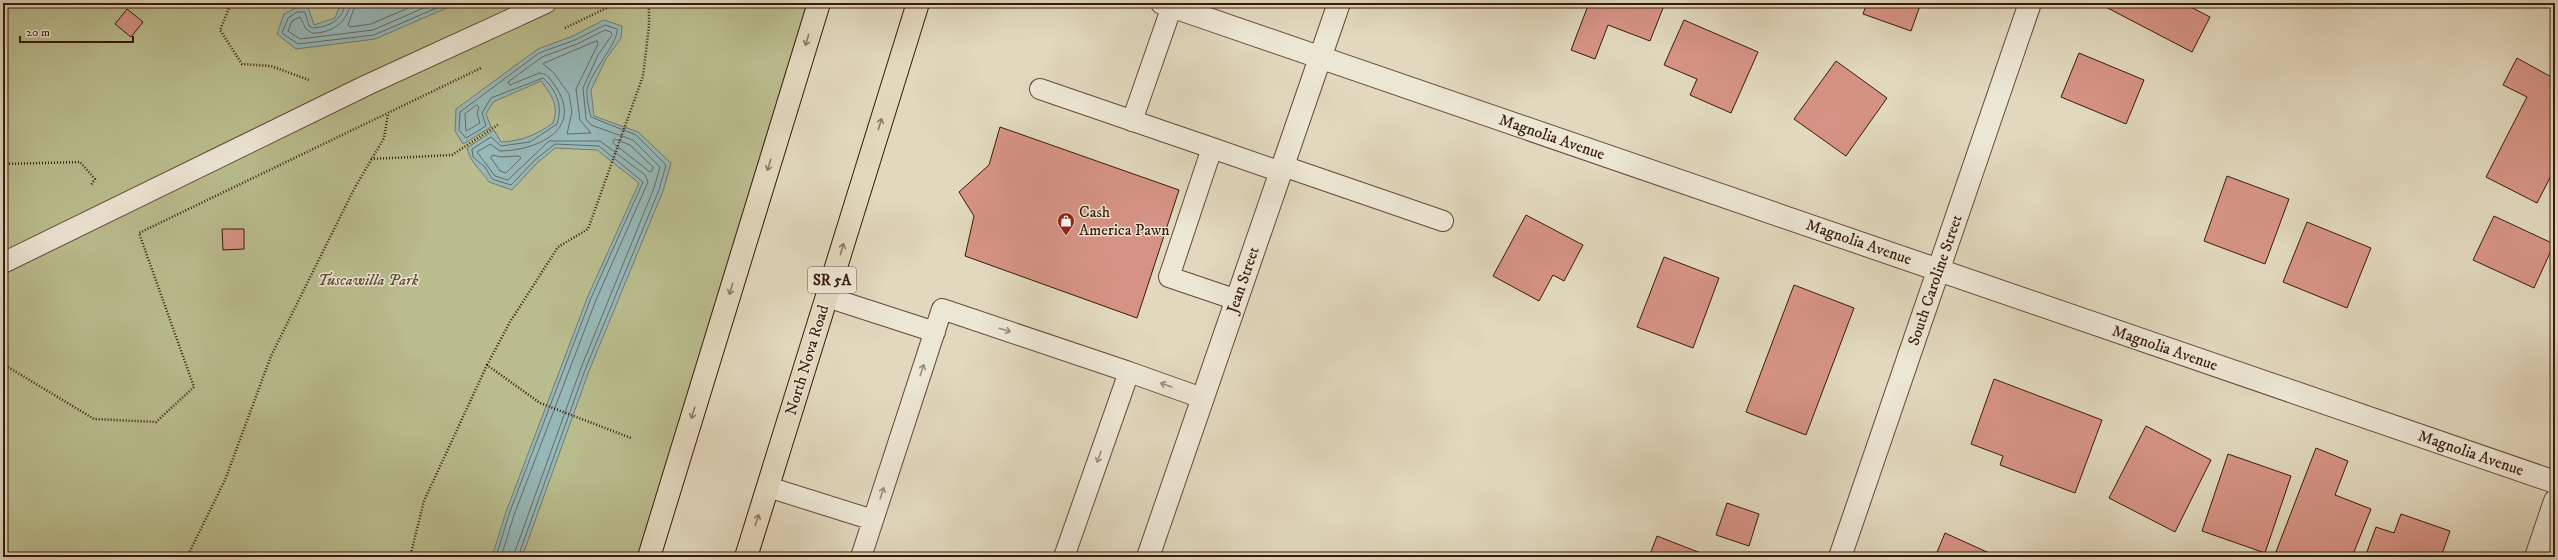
<svg xmlns="http://www.w3.org/2000/svg" width="2558" height="560" viewBox="0 0 2558 560" font-family="'IM FELL DW Pica',serif">
<style>
.green{fill:#b9bc8d;stroke:#7a6b4c}
.water{fill:#96b8b8;stroke:#717972}
.lines{fill:none;stroke-linecap:round;stroke-linejoin:round}
.shore{stroke:#686961;stroke-width:1}
.building{fill:#d69385;stroke:#3a1a0a}
.service-casing{stroke:#644a37;stroke-width:22}
.minor-casing{stroke:#644a37;stroke-width:24}
.tertiary-casing{stroke:#644a37;stroke-width:24}
.primary-casing{stroke:#3a1a0a;stroke-width:24}
.path{stroke:#3a1a0a;stroke-width:2.5;stroke-dasharray:1 2;stroke-linecap:butt}
.service{stroke:#ece6d4;stroke-width:20}
.minor{stroke:#ece6d4;stroke-width:22}
.tertiary{stroke:#ece6d4;stroke-width:22}
.primary{stroke:#e1d8bd;stroke-width:22}
.oneway{stroke:#8e7964}
.oneway2{stroke:#9c8a79}
.labels{text-anchor:middle;dominant-baseline:central;stroke-width:3;stroke-linejoin:round;paint-order:stroke}
.shield{fill:#ece6d4;stroke:#6f5747;stroke-width:1}
.shield-label{font-size:15px;font-weight:bold;fill:#3a1a0a}
.street-label{font-size:16px;fill:#3a1a0a;stroke:#ece6d4}
.poi-label{font-size:16px;fill:#3a1a0a;stroke:#ece6d4;text-anchor:start}
.park-label{font-size:16px;font-style:italic;fill:#604b31;stroke:#ece6d4}
</style>
<rect width="100%" height="100%" fill="#e1d8bd"/>
<filter id="stains"><feTurbulence type="fractalNoise" baseFrequency=".005" numOctaves="4"/><feColorMatrix values="0 0 0 0 .2 0 0 0 0 .09 0 0 0 0 .02 0 0 0 .5 -.17"/></filter>
<radialGradient id="worn" r=".72"><stop offset=".6" stop-color="#630" stop-opacity="0"/><stop offset="1" stop-color="#630" stop-opacity=".3"/></radialGradient>
<path class="green" d="M3,3H819L649,557H3Z"/>
<path class="water" d="M341,3H458L375,39L296,49L277,34L284,14L296,8L308,7L314,25L335,18Z
M604,20L622,26L621,38L606,59L591,90L594,116L638,132L671,163L663,191L589,371L522,557H492L506,512L588,296L639,183L597,150L555,148L537,163L512,190L489,182C481,170 470,162 467,148L494,130L501,142C522,141 536,135 553,123C559,104 552,96 541,81L493,102L486,114L491,127L463,144L455,131L456,109L538,49L573,36Z"/>
<g class="lines">
<path class="shore" d="M345,3C343,20 329,27 313,28L309,26L305,12H297L288,18L282,33L298,44L374,35L448,3
M350,3C349,22 330,34 312,33L306,29L300,17L292,21L288,31L300,39L373,30L435,3
M356,3L348,25L350,27L371,24L420,3
M597,41L598,44L576,89L580,120L591,133L567,134L572,112L569,94L553,72L543,64Z
M477,105L479,107L477,114L480,123L466,131L465,114Z
M615,139L630,145L653,167L652,171L650,172L613,143Z
M493,155L501,157L519,156L521,158L506,173L500,171L491,158Z
M496,557L509,514L591,298L643,182L599,146L555,144L535,160L511,185L492,179L485,167L473,157L472,149L491,137L501,146L530,142L557,124C563,106 557,91 543,78L491,98L482,113L486,126L466,138L459,130L460,112L539,53L575,40L605,25L617,29C619,42 591,72 587,89C586,97 589,110 591,117L636,135L666,165L659,190L585,370L518,557
M501,557L514,515L596,300L648,182L645,175L600,141H549L508,180L495,176L477,152L490,144L500,151C541,150 586,127 553,83C549,77 546,73 539,73L510,85L508,82L542,57L577,44L605,30L611,32L612,35L598,55L583,88L586,119L591,125L633,140L660,167L654,188L581,368L513,557"/>
</g>
<path class="building" d="M1589,3H1665L1650,41L1608,25L1595,59L1571,50Z
M1867,3H1921L1911,31L1863,14Z
M2098,3H2183L2210,17L2192,52Z
M127,9L143,22L131,37L115,24Z
M1684,20L1758,52L1731,113L1690,95L1697,79L1664,65Z
M2079,53L2144,80L2126,124L2061,97Z
M2517,58L2555,79V168L2537,203L2486,177L2527,97L2503,85Z
M1836,61L1887,98L1846,156L1794,119Z
M1000,127L1179,190L1137,318L965,256L974,216L959,192L989,165Z
M2227,176L2289,199L2265,264L2204,241Z
M1526,215L1583,245L1564,281L1553,275L1539,301L1493,276Z
M2494,216L2554,244L2534,288L2473,260Z
M2307,222L2371,248L2347,308L2283,282Z
M222,229H244V249L223,250Z
M1664,257L1719,278L1693,348L1637,327Z
M1794,285L1854,308L1806,435L1746,412Z
M1994,379L2102,420L2075,493L2000,465L2003,456L1971,444Z
M2146,426L2211,460L2175,532L2109,498Z
M2316,448L2348,461L2335,495L2371,509L2352,557H2274Z
M2228,454L2291,476L2265,553L2202,531Z
M1727,503L1759,514L1749,546L1716,535Z
M2401,514L2450,531L2441,557H2365L2376,527L2394,533Z
M1945,533L1998,557H1935Z
M1657,536L1711,557H1649Z"/>
<g class="lines">
<g class="service-casing">
<path id="service" d="M1040,89L1212,148L1169,277L1237,300
M1132,121L1172,6
M1212,148L1281,172
M1283,166L1443,221
M3,263L367,85L546,3
M827,297L935,332
M768,487L873,520
M861,557L942,309L1129,372
M1064,557L1129,372L1202,398"/>
</g>
<g class="minor-casing">
<path id="minor" d="M1162,3L2555,482
M1148,557L1339,3
M1840,557L2030,3"/>
</g>
<g class="tertiary-casing">
<path id="tertiary" d="M2536,557L2555,501"/>
</g>
<g class="primary-casing">
<path id="primary" d="M649,557L819,3
M746,557L918,3"/>
</g>
<path class="path" d="M231,3L220,30L242,64L271,66L309,80
M565,28L617,3
M371,159L452,155L499,124
M3,164L80,162L95,179L91,185
M3,364L94,419L156,422L194,387L139,233L481,68
M487,365L510,322L558,247L588,229L643,76L649,26V3
M187,557L225,480L271,356L354,189L384,138L388,114
M410,557L424,501L487,365L540,403L631,438"/>
<use href="#service" class="service"/>
<use href="#minor" class="minor"/>
<use href="#tertiary" class="tertiary"/>
<use href="#primary" class="primary"/>
</g>
<defs><path id="oneway-shaft" d="M-6 0H5M1.5-3L5.5 0L1.5 3" fill="none" stroke-width="1.6" stroke-linecap="round" stroke-linejoin="round"/></defs>
<g class="oneway">
<use href="#oneway-shaft" transform="translate(807 40) rotate(107)"/>
<use href="#oneway-shaft" transform="translate(880 124) rotate(-73)"/>
<use href="#oneway-shaft" transform="translate(769 165) rotate(107)"/>
<use href="#oneway-shaft" transform="translate(842 249) rotate(-73)"/>
<use href="#oneway-shaft" transform="translate(731 289) rotate(107)"/>
<use href="#oneway-shaft" transform="translate(693 413) rotate(107)"/>
<use href="#oneway-shaft" transform="translate(757 520) rotate(-72)"/>
</g>
<g class="oneway2">
<use href="#oneway-shaft" transform="translate(1005 330) rotate(18)"/>
<use href="#oneway-shaft" transform="translate(922 370) rotate(-72)"/>
<use href="#oneway-shaft" transform="translate(1166 385) rotate(-160)"/>
<use href="#oneway-shaft" transform="translate(1099 457) rotate(109)"/>
<use href="#oneway-shaft" transform="translate(882 493) rotate(-72)"/>
</g>
<defs>
<g id="shop-pin" transform="scale(0.9)"><path d="M0 17L-7.5 6A9.5 9.5 0 1 1 7.5 6Z" fill="#8f2418" stroke="#ece6d4"/><path d="M-5-2.5h2.3a2.7 3.5 0 0 1 5.4 0H5L5.5 6h-11ZM-1.5-2.5h3a1.5 2.3 0 0 0-3 0Z" fill="#fff"/></g>
</defs>
<g fill-rule="evenodd">
<use href="#shop-pin" x="1066" y="221"/>
</g>
<g class="labels">
<rect class="shield" x="808" y="267" width="48" height="26" rx="3"/>
<g class="shield-label">
<text x="832" y="280">SR 5A</text>
</g>
<g class="street-label">
<text transform="translate(1552 137) rotate(19)">Magnolia Avenue</text>
<text transform="translate(1859 242) rotate(19)">Magnolia Avenue</text>
<text transform="translate(1243 280) rotate(-71)">Jean Street</text>
<text transform="translate(1935 280) rotate(-71)">South Caroline Street</text>
<text transform="translate(2165 348) rotate(19)">Magnolia Avenue</text>
<text transform="translate(807 360) rotate(-73)">North Nova Road</text>
<text transform="translate(2471 453) rotate(19)">Magnolia Avenue</text>
</g>
<g class="poi-label">
<text x="1079" y="212">Cash<tspan x="1079" dy="18">America Pawn</tspan></text>
</g>
<g class="park-label">
<text x="368" y="280">Tuscawilla Park</text>
</g>
</g>
<rect width="2558" height="560" fill="none" stroke="#e1d8bd" stroke-width="16"/>
<rect x="4" y="4" width="2550" height="552" fill="none" stroke="#3a1a0a" stroke-width="2"/>
<rect x="8" y="8" width="2542" height="544" fill="none" stroke="#3a1a0a"/>
<path d="M20 36v6h113v-6" fill="none" stroke="#3a1a0a" stroke-width="2"/>
<text x="26" y="36" font-size="12" fill="#3a1a0a" stroke="#ece6d4" stroke-width="3" paint-order="stroke">20 m</text>
<rect width="100%" height="100%" filter="url(#stains)"/>
<rect width="100%" height="100%" fill="url(#worn)"/>
</svg>
